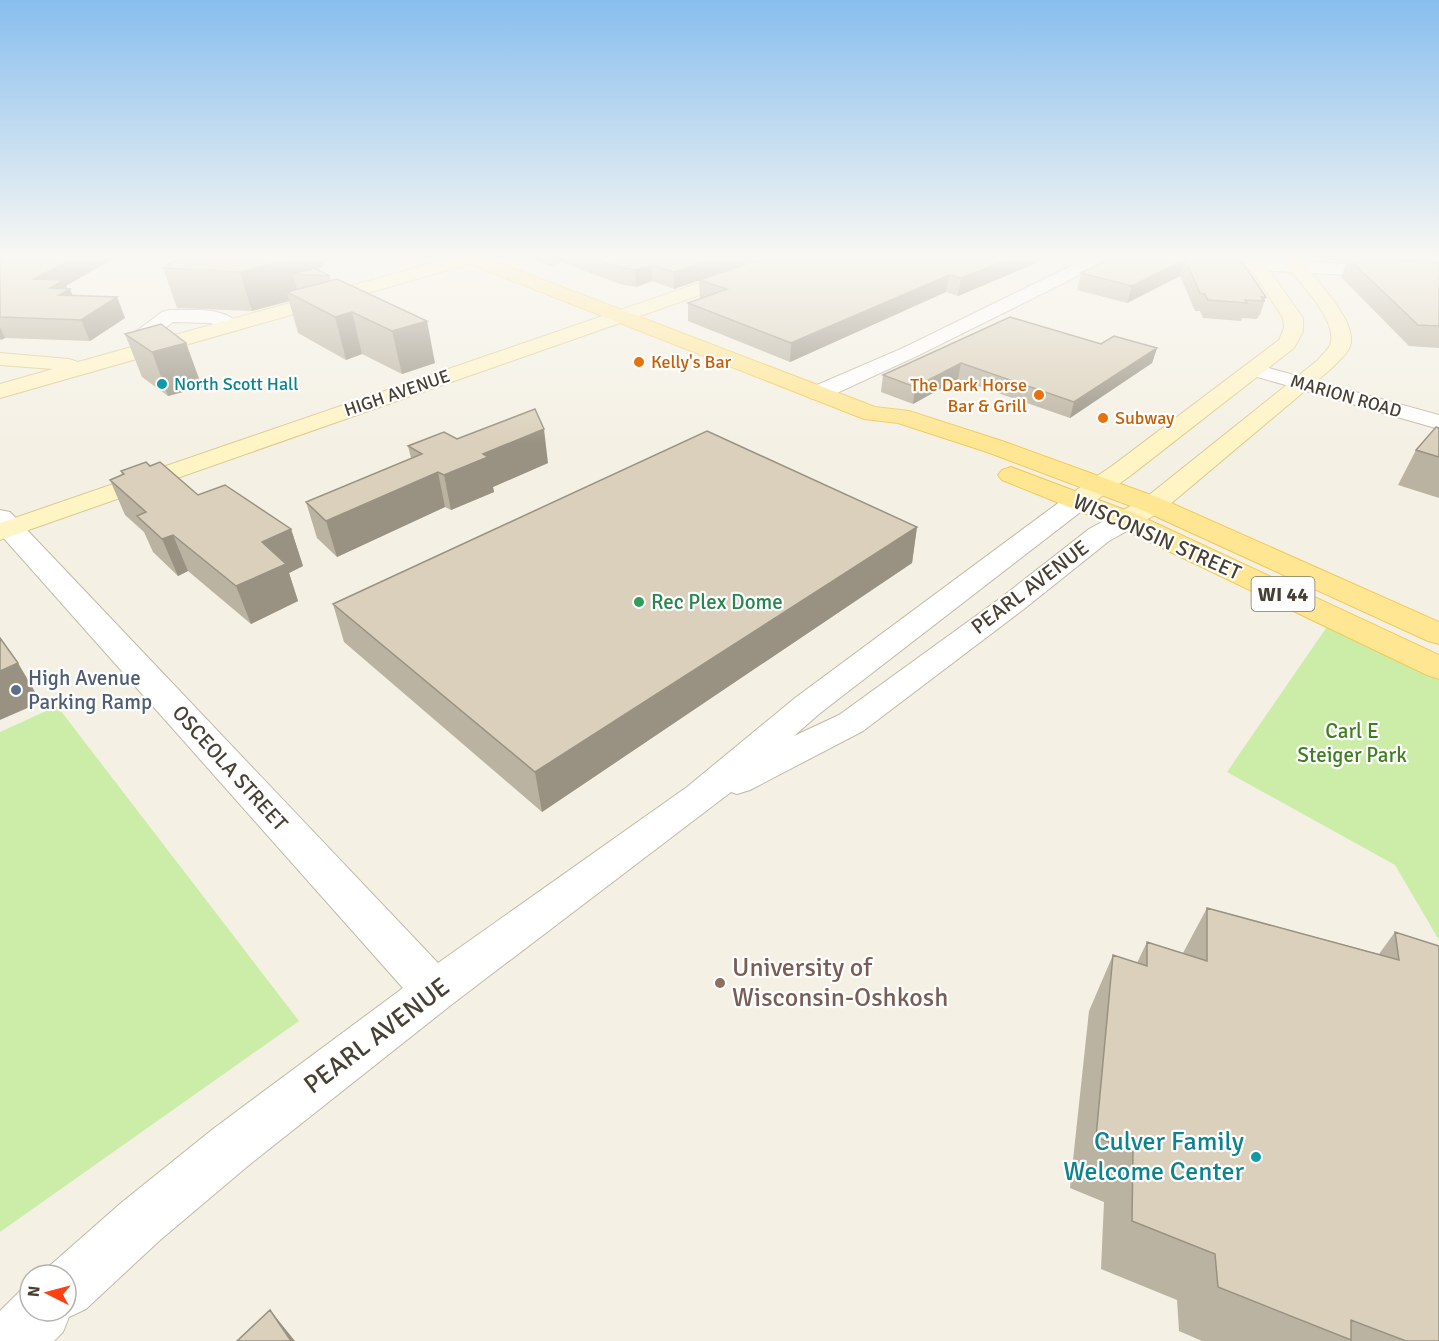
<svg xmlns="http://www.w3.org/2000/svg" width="1439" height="1341" viewBox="0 0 1439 1341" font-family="Signika,sans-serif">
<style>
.green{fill:#cbeda8}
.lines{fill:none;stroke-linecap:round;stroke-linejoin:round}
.street-casing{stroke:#c1b9a6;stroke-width:2}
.secondary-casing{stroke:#d9c98f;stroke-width:2}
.primary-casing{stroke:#f1ca56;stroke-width:2}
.street{fill:#fff;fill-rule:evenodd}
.secondary{fill:#fff4c4;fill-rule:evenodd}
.primary{fill:#ffe693;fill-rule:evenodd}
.wall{fill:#bbb3a1}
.shaded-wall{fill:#999283}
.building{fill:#dad0bb;stroke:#999283;stroke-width:1.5}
.food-dot{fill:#e8710a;stroke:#fff;stroke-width:2}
.culture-dot{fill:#0f9aa8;stroke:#fff;stroke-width:2}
.leisure-dot{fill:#2e9e5b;stroke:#fff;stroke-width:2}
.service-dot{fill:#5c6f8a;stroke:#fff;stroke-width:2}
.education-dot{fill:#8d6e63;stroke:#fff;stroke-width:2}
.labels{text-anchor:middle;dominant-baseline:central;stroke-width:4.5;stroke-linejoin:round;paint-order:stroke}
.far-food-label{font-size:18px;fill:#c56008;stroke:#fff;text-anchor:start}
.far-culture-label{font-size:18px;fill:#0d838f;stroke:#fff;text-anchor:start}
.far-street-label{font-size:18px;fill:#474033;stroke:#fff}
.shield{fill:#fff;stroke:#7e7970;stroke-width:1.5}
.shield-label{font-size:20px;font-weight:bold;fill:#474033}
.street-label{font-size:21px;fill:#474033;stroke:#fff}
.leisure-label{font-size:21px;fill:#27864d;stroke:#fff;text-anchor:start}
.service-label{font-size:21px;fill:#4e5e75;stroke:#fff;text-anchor:start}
.park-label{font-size:21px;fill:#3f7f20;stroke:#fff}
.near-education-label{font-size:26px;fill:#785e54;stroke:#fff;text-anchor:start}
.near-street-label{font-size:26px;fill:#474033;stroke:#fff}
.near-culture-label{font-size:26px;fill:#0d838f;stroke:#fff;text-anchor:end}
</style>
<rect width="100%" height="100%" fill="#f4f0e4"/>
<path class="green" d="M1333,618L1439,668V940L1395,865L1227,772Z
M57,706L299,1021L0,1232V732Z"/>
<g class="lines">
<g class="street-casing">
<path id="street" d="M1091,256H1112L1110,260L917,356L826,398L818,400L810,398L807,393L810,388L903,348Z
M1174,256H1225L1439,270V280L1257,270L1182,261Z
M169,310C191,311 225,305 240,326L237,330H223L211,323L173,322L149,340L155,350L152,354H138L128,339L131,335L162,312Z
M1254,364L1439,415V429L1247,374L1243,370L1247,366Z
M1078,493L1087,495L1091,501L1087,507L819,714L794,736L839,715L1002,597L1089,529L1116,514L1126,512L1136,514L1140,520L1136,526L1109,541L1024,609L863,731L750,790L737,794L731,792L451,1005L249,1165L159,1241L86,1309L69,1317L63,1332L54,1341H0V1311L21,1290L30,1287V1311H66V1275H43L46,1269L121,1203L213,1129L403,988L0,534V510L10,512L438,963L687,787L795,698L1069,495Z"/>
</g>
<g class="secondary-casing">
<path id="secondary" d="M458,256H485L483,260L0,398V384L53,369L0,365V353L69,359L78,362Z
M777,256H802L800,260L0,540V523Z
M1243,256H1259L1303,318V331L1294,348L1130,476L1087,507L1078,509L1069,507L1065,501L1069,495L1112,466L1279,340L1284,328L1283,318Z
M1278,256H1295C1311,274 1359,321 1350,346C1347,355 1338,361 1332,368L1162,511C1147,519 1134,530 1116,526L1112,520L1116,514L1144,499L1318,360C1321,355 1328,350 1330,345C1340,319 1292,275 1278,256Z"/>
</g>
<g class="primary-casing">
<path id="primary" d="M458,256H481L875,407L909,411L1005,442L1162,499L1439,622V644L1428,641L1144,511L987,452L898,423L864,419L460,260Z
M1011,467L1136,514L1439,655V679L1427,675L1116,526L1002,480L998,475L1002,470Z"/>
</g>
<use href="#street" class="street"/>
<use href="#secondary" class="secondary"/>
<use href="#primary" class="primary"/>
</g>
<path class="wall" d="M0,256L66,286L68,289H70L73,296L117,297L125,318L90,341L5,338L0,340Z
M334,256L317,270L330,276L331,280L435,363L402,374L362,354L346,360L298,333L289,301L252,311L177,308L163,268Z
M526,256H1053L958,296L946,292L790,362L688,321V303L702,298H700L699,280L674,289L652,281L636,287L620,284L561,262L550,266Z
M1115,256H1238L1266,297L1260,315H1259L1257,319L1242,318L1241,321L1203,318L1200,311H1195L1180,276L1127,303L1077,290L1081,273Z
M1321,256H1439V348L1409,346L1341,277L1347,262L1326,260Z
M1010,317L1101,344L1157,348L1152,363L1070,418L958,379L913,404L881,392L883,375Z
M125,334L186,343L202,387L168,396L142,377Z
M1439,428V498L1398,485L1416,450Z
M457,439L548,463L493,487L494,492L451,510L445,507L337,557L317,538L306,502L411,458L408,446Z
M150,466L198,495L291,529L303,566L289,573L298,601L251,624L188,571L178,576L153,552L144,532L125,515L110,480L122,475L121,471Z
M917,527L912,563L542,812L344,642L333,604Z
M1207,908L1379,954L1395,932L1439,946V1341H1202L1179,1331L1177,1300L1101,1269L1104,1202L1070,1188L1089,1011L1113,955L1137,963L1147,942L1183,953Z"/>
<path class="shaded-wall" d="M77,256H118L66,286L68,290L70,289L78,309L34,279Z
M284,256H334L311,275L293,274L299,298L287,292L289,301L252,311L240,272Z
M549,256H560L561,262L550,266Z
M721,256H770L674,289V272Z
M1016,256H1053L958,296L961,278Z
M1185,259L1180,276L1127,303L1132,286Z
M652,265V281L636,287L635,270Z
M949,275L946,292L790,362L791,343Z
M117,297L125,318L90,341L81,320Z
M352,312L362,354L346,360L335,317Z
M427,321L435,363L402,374L392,331Z
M0,327L5,338L1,340L0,337Z
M186,343L202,387L168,396L152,352Z
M1157,348L1152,363L1070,418L1074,402Z
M961,363L958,379L913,404L915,387Z
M544,429L548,463L493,487L494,492L451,510L444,475L483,454Z
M438,472L445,507L337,557L326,521Z
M917,527L912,563L542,812L535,772Z
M291,529L303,566L289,573L298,601L251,624L236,586L262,542Z
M173,535L188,571L178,576L162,539Z
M18,663L41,702L0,720V671Z
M270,1310L295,1341H291Z"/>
<path class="building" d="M4,256H77L34,279L64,280L50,288L70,289L59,295L117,297L81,320L0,317V258Z
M183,256H286L292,259L240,272L163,268Z
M588,256H721L674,272L652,265L635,270L619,267Z
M771,256H1016L961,278L949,275L791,343L688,303L727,289L699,280Z
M1115,256H1238L1266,297H1261L1264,301L1245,300L1247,303L1208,300L1205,294L1200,293L1185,259L1132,286L1081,273Z
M1348,258L1439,263V326L1418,325Z
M314,268L330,276L293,274Z
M337,279L427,321L392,331L352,312L335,317L287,292Z
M1010,317L1101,344L1114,336L1157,348L1074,402L961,363L915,387L883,375Z
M161,324L186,343L152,352L125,334Z
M535,409L544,429L483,454L488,457L444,475L438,472L326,521L306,502L422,454L408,446L444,432L457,439Z
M1436,427L1439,428V457L1416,450Z
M707,431L917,527L535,772L333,604Z
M146,462L150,466L160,462L198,495L225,485L291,529L262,542L286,564L236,586L173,535L162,539L137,516L146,512L110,480L124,474L121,471Z
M0,638L18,663L0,671Z
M1207,908L1399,960L1395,932L1439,946V1341H1406L1351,1320V1340L1218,1287L1215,1254L1132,1221L1133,1151L1096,1137L1113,955L1147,966V942L1207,961Z
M270,1310L291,1341H237Z"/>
<linearGradient id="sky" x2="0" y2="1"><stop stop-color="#88beee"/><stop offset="0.58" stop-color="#faf8f3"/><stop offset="1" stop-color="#faf8f3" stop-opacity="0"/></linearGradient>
<rect width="1439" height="444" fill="url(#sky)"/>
<g class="food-dot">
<circle cx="639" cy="362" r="6"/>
<circle cx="1039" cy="395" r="6"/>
<circle cx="1103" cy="418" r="6"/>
</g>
<g class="culture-dot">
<circle cx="162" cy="384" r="6"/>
<circle cx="1256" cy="1157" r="6"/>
</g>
<circle class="leisure-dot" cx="639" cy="602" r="6"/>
<circle class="service-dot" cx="16" cy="690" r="6"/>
<circle class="education-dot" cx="720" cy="983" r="6"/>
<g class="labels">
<g class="far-food-label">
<text x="651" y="362">Kelly's Bar</text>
<text x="1027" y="385" text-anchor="end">The Dark Horse<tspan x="1027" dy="21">Bar &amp; Grill</tspan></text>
<text x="1115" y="418">Subway</text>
</g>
<g class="far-culture-label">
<text x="174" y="384">North Scott Hall</text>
</g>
<g class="far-street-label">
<text transform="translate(397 393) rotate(-19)">HIGH AVENUE</text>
<text transform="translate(1346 396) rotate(16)">MARION ROAD</text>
</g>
<rect class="shield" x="1251.5" y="577" width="63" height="34" rx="4.5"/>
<g class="shield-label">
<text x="1283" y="594">WI 44</text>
</g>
<g class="street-label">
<text transform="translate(1157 537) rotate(24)">WISCONSIN STREET</text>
<text transform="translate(1030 587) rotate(-37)">PEARL AVENUE</text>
<text transform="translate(230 768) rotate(48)">OSCEOLA STREET</text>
</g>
<g class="leisure-label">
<text x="651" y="602">Rec Plex Dome</text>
</g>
<g class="service-label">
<text x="28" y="678">High Avenue<tspan x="28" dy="24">Parking Ramp</tspan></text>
</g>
<g class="park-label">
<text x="1352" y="731">Carl E<tspan x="1352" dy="24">Steiger Park</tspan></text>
</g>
<g class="near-education-label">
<text x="732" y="968">University of<tspan x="732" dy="30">Wisconsin-Oshkosh</tspan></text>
</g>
<g class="near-street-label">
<text transform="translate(377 1036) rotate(-37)">PEARL AVENUE</text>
</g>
<g class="near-culture-label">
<text x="1244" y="1142">Culver Family<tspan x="1244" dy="30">Welcome Center</tspan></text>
</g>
</g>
<g transform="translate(48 1293) rotate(276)"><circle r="28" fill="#ffffff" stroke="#b5b3ad" stroke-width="1.5"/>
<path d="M0-4.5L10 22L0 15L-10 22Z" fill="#ff4011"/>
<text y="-9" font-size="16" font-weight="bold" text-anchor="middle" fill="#474033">N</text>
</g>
</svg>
